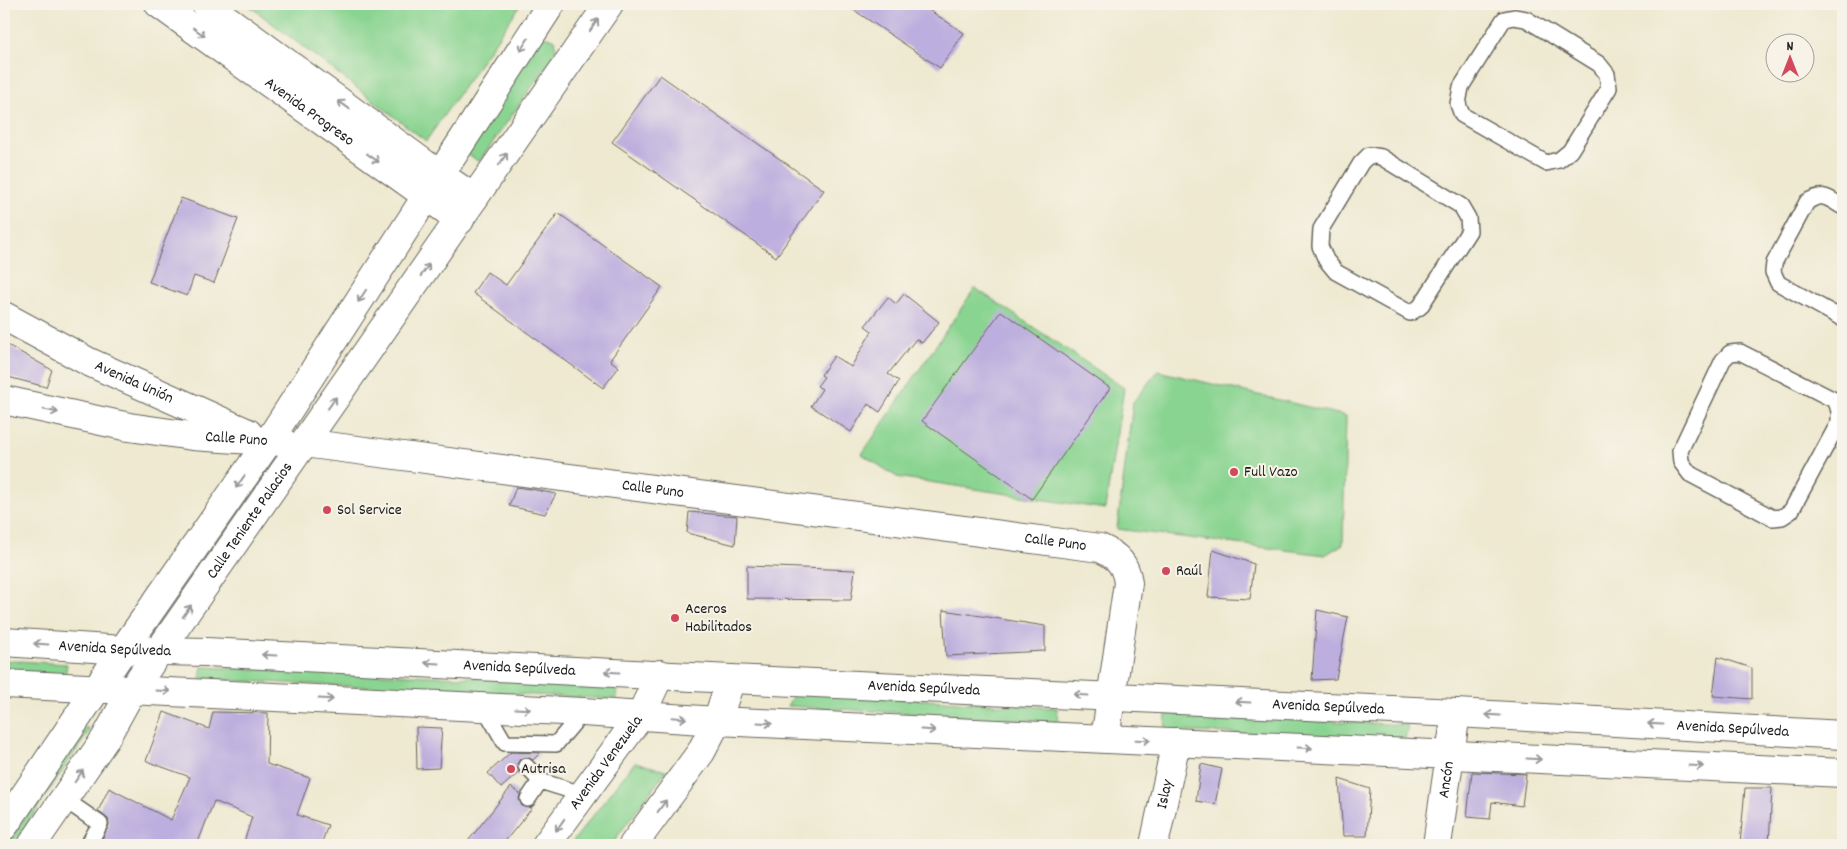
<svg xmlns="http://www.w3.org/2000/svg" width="1847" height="849" viewBox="0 0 1847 849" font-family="Dekko,sans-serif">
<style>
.green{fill:#89d490;stroke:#527856}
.building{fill:#bcaede}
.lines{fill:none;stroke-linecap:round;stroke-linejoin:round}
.lane-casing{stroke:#66645b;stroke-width:18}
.street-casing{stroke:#66645b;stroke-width:30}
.secondary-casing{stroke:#66645b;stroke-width:30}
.lane{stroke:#fff;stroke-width:15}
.street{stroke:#fff;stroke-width:28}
.secondary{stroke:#fff;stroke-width:28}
.oneway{stroke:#999}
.poi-dot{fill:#d1495b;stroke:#f7f3e8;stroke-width:2}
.labels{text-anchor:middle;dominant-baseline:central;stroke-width:4;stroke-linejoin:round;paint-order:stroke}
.street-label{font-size:16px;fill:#1c1c1c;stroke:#f7f3e8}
.poi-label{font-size:16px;fill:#1c1c1c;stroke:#f7f3e8;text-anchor:start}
</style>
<rect width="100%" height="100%" fill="#f7f3e8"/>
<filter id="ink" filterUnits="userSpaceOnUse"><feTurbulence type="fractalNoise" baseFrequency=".02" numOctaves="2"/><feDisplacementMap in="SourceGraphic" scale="10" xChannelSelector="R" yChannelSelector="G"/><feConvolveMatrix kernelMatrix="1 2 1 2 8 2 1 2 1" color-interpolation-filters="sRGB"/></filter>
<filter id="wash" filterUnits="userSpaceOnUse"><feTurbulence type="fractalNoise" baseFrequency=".0096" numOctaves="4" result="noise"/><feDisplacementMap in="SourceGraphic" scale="20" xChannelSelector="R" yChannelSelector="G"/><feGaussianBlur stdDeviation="1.12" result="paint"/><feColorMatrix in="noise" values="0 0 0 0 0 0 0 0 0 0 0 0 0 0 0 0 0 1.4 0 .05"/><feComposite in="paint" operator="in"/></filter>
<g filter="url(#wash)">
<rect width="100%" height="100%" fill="#eee9d0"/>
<path class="green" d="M247,4H521L426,141Z
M539,37H549L555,40L556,52L479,162L467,153Z
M975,288L1124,388L1105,509L897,477L862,454Z
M1158,371L1346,416L1343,544L1325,555L1117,529L1133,402Z
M4,660L67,664L65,675L4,671Z
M202,667L617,683V699L200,679Z
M795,692L1057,708L1059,722L787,706Z
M1166,714L1408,725L1405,739L1165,731Z
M86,727L90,730L13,845H6Z
M635,762L666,771L611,845H570Z"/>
<g id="blocks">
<path class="building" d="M845,4H920L964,33L940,68Z
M660,75L824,190L776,257L612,142Z
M181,198L238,219L214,283L194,276L187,296L149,282Z
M558,213L662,287L610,360L619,367L603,388L473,293L487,272L506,285Z
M904,294L939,322L922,343L916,339L888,374L899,381L880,412L868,404L851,432L811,406L822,389L817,386L824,377L821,375L834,356L851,367L872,331L865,326L888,297L896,304Z
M1001,311L1110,388L1032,499L922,421Z
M4,343L52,370L46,387L4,376Z
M516,487L531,489L556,494L545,514L509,506Z
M689,512L737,516L735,545L687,533Z
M1213,550L1254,564L1250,599L1208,597Z
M747,566L855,570L851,600L747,599Z
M943,610L1045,626V651L946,656Z
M1317,610L1348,617L1336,679L1312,680Z
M1718,657L1752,668V699L1713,696Z
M164,712L209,729L213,712L268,713L267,764L310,778L297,815L328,825L321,845H243L252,817L214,801L197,845H99L109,825L108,819L98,811L109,788L171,820L190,777L146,761Z
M416,727L442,728L439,768L417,769Z
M511,752L540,753L533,760L528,757L520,759L517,764L519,772L501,788L488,773Z
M1201,764L1222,769L1215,804L1196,801Z
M1472,772L1526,774L1522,806L1492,802L1490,819L1467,817Z
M1339,779L1370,789L1367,836H1343Z
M511,787L520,794L519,799L522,806L532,808L502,845H465Z
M1745,788H1772L1769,845H1740Z"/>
</g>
</g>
<g filter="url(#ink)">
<use href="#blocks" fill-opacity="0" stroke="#66645b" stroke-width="1"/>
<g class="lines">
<g class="lane-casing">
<path id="lane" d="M1514,17L1526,19L1599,64L1607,74L1609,88L1570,151L1559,160L1546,163L1462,115L1458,104L1461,87L1504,19Z
M1369,155L1381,157L1461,206L1468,218L1469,231L1420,307L1410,313L1336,272L1326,260L1320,246L1321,229L1361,163Z
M1843,207C1829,199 1823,191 1807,202L1774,263L1773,272L1778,283L1843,319
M1740,352L1836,401L1839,411V422L1791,511L1782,517L1773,518L1690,474L1681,462L1680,451L1723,360L1730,353Z
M484,707L505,743L556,744L583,712
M526,766L540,781
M64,799L100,824L88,845
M528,799L540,781L582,794"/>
</g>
<g class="street-casing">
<g id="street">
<path d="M440,175L551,4"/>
<path d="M474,198L609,4"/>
<path id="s1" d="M304,443L1100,548C1118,556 1126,565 1128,583L1105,739"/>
<path id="s2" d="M1154,845L1176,742"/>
<path id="s3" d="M1437,845L1456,713"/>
</g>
</g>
<g class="secondary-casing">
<g id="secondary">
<path id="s4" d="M159,4L460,220"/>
<path id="s5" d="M4,316L89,362L248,433"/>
<path id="s6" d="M4,400L129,427L192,436L283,442"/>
<path id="s7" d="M4,642L123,650L206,652L731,679L1456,713L1843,735"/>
<path d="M4,684L583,712L717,721L1843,773"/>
<path d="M4,826L123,650L268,442L440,175"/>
<path id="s8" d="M32,845L105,739L132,690L474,198L440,175L206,4"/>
<path id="s9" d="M546,845L641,715L660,674"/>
<path d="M633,845L701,752L717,721L731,679"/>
</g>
</g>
<use href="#lane" class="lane"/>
<use href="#street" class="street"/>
<use href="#secondary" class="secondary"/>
</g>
<defs><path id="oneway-shaft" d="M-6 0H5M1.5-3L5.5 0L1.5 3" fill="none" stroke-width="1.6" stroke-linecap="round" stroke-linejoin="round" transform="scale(1.25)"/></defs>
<g class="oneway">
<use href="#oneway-shaft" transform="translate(594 25) rotate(-56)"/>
<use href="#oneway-shaft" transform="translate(199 32) rotate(36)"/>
<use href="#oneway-shaft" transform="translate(524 45) rotate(123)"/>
<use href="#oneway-shaft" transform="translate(344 105) rotate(-144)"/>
<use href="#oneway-shaft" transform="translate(373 158) rotate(36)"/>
<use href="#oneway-shaft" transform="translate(503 159) rotate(-56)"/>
<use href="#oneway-shaft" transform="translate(425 270) rotate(-55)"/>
<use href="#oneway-shaft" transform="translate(362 296) rotate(123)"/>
<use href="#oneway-shaft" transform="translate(332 403) rotate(-55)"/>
<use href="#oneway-shaft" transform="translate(51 411) rotate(12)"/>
<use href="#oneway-shaft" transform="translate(240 482) rotate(125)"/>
<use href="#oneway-shaft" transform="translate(187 611) rotate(-55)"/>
<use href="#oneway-shaft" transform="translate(41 644) rotate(-176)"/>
<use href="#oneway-shaft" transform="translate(269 655) rotate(-177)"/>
<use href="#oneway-shaft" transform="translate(432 663) rotate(-177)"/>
<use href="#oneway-shaft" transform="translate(612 672) rotate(-177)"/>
<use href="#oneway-shaft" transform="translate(163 691) rotate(3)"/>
<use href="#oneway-shaft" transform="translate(1081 695) rotate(-177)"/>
<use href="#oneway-shaft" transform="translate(326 699) rotate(3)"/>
<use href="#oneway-shaft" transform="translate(1243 702) rotate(-177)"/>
<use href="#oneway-shaft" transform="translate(523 709) rotate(3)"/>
<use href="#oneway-shaft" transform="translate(1493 715) rotate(-177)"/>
<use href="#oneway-shaft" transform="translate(679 718) rotate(5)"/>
<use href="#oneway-shaft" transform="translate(765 723) rotate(3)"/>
<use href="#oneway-shaft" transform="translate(1655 724) rotate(-177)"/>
<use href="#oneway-shaft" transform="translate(928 730) rotate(3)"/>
<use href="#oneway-shaft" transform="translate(1143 740) rotate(2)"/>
<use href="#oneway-shaft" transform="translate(1305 748) rotate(3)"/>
<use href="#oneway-shaft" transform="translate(1534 759) rotate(3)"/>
<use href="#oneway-shaft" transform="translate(1696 766) rotate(3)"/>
<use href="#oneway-shaft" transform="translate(79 776) rotate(-55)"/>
<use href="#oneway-shaft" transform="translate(662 806) rotate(-54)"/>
<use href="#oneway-shaft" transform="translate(560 825) rotate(125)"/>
</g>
</g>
<g class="poi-dot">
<circle cx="1234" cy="472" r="5"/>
<circle cx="327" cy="510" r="5"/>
<circle cx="1166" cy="571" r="5"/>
<circle cx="675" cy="618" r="5"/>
<circle cx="511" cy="769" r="5"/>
</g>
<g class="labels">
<g class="street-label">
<text stroke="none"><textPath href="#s4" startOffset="185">Avenida Progreso</textPath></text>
<text stroke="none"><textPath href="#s5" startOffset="146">Avenida Unión</textPath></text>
<text stroke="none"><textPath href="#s6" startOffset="236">Calle Puno</textPath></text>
<text stroke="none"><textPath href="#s1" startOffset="352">Calle Puno</textPath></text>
<text stroke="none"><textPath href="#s8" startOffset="391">Calle Teniente Palacios</textPath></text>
<text stroke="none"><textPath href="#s1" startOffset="758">Calle Puno</textPath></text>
<text stroke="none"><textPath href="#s7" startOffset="111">Avenida Sepúlveda</textPath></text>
<text stroke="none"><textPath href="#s7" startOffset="516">Avenida Sepúlveda</textPath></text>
<text stroke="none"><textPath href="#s7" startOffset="921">Avenida Sepúlveda</textPath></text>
<text stroke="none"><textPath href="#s7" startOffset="1326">Avenida Sepúlveda</textPath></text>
<text stroke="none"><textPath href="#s7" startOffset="1731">Avenida Sepúlveda</textPath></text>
<text stroke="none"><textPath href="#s9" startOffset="102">Avenida Venezuela</textPath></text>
<text stroke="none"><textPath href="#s3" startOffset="66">Ancón</textPath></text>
<text stroke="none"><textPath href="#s2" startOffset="52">Islay</textPath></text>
</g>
<g class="poi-label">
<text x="1244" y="472">Full Vazo</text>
<text x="337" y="510">Sol Service</text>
<text x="1176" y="571">Raúl</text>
<text x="685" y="609">Aceros<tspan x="685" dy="18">Habilitados</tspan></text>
<text x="521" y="769">Autrisa</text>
</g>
</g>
<rect width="1847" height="849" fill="none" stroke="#f7f3e8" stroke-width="20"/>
<g transform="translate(1790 58)"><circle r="24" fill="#f7f3e8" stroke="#9f9d96"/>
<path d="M0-4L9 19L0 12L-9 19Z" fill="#d1495b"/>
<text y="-8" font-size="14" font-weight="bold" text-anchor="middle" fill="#1c1c1c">N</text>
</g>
</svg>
